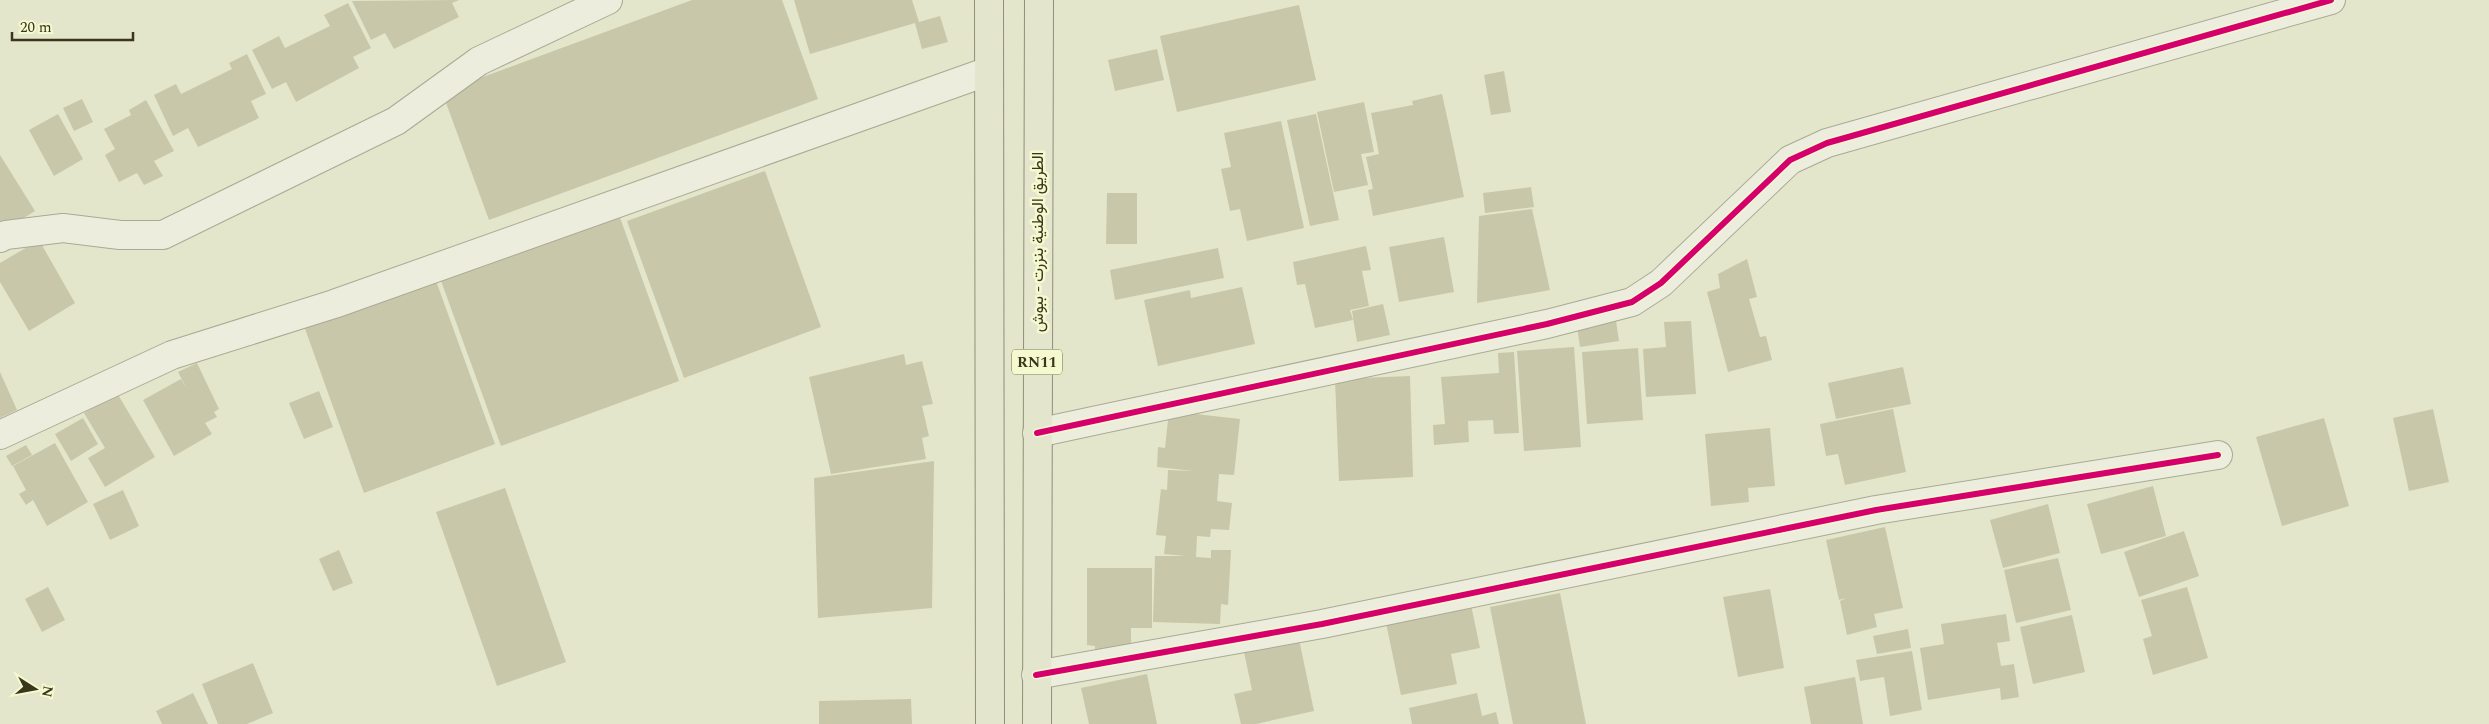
<svg xmlns="http://www.w3.org/2000/svg" width="2489" height="724" viewBox="0 0 2489 724" font-family="Spectral,Vazirmatn,serif">
<style>
.building{fill:#c9c7aa}
.lines{fill:none;stroke-linecap:round;stroke-linejoin:round}
.street-casing{stroke:#a9aa94;stroke-width:30}
.primary-casing{stroke:#8f8f7a;stroke-width:30}
.street{stroke:#eceddd;stroke-width:28}
.primary{stroke:#e3e5cd;stroke-width:28}
.cycleway-casing{stroke:#f4f9cf;stroke-width:9}
.cycleway{stroke:#d6006c;stroke-width:6}
.labels{text-anchor:middle;dominant-baseline:central;stroke-width:5;stroke-linejoin:round;paint-order:stroke}
.shield{fill:#f4f9cf;stroke:#727051;stroke-width:1}
.shield-label{font-size:15px;font-weight:bold;fill:#3a361b}
.street-label{font-size:16px;fill:#3a361b;stroke:#f4f9cf}
</style>
<rect width="100%" height="100%" fill="#e3e6ca"/>
<path class="building" d="M459,0L452,3L459,17L394,49L385,33L371,40L352,1Z
M692,0H782L818,99L489,220L442,92Z
M794,0H912L919,22L940,16L948,42L922,49L915,23L810,54Z
M348,3L371,48L353,57L359,68L296,102L286,82L272,89L252,50L279,36L285,48L330,26L324,15Z
M1299,5L1316,80L1177,112L1160,36Z
M1157,49L1164,80L1115,91L1108,60Z
M247,54L266,94L251,101L259,118L198,147L188,128L173,136L154,95L176,84L181,94L232,69L229,63Z
M1504,71L1511,112L1491,115L1484,75Z
M1442,94L1451,135L1445,136L1451,135L1464,197L1373,216L1368,190L1373,189L1366,157L1379,154L1371,113L1413,105L1412,101Z
M82,99L93,122L74,131L63,108Z
M146,100L174,151L154,161L163,176L144,185L137,173L119,182L105,155L115,149L104,129L131,115L129,110Z
M1364,102L1374,152L1361,154L1368,185L1334,192L1317,112Z
M58,114L83,159L54,176L29,130Z
M1316,114L1339,220L1310,226L1287,120Z
M1281,121L1304,228L1247,241L1240,209L1230,211L1221,169L1231,167L1224,133Z
M0,155L35,211L0,233Z
M765,171L821,327L684,378L627,221Z
M1531,187L1534,207L1485,213L1483,193Z
M1107,193H1137V244H1106Z
M1532,209L1550,290L1477,303L1479,216Z
M618,212L679,381L501,446L440,278Z
M1444,237L1454,292L1399,302L1389,247Z
M39,240L75,303L29,331L0,282V263Z
M1366,246L1371,270L1362,271L1369,306L1350,310L1353,320L1315,328L1305,284L1297,285L1293,262Z
M1218,248L1224,278L1115,300L1110,270Z
M1747,259L1757,297L1749,299L1760,337L1766,336L1772,360L1728,372L1707,292L1720,288L1718,274Z
M435,278L495,444L364,493L304,326Z
M1242,287L1255,344L1158,366L1144,300L1190,290L1191,298Z
M1383,304L1390,335L1357,342L1352,311Z
M1615,314L1619,341L1580,347L1576,320Z
M1691,321L1696,394L1646,397L1643,349L1666,347L1664,322Z
M1574,347L1581,447L1524,451L1517,351Z
M1638,348L1643,420L1587,424L1582,352Z
M1514,352L1519,433L1494,434L1493,420L1468,421L1469,442L1434,445L1433,425L1445,424L1441,377L1499,373L1498,353Z
M904,354L906,365L922,361L933,404L922,406L929,436L922,438L926,459L831,474L809,377Z
M197,363L219,409L214,412L217,417L205,423L212,434L174,456L143,400L181,379L187,389L178,372Z
M1903,367L1911,404L1836,419L1828,383Z
M0,372L17,410L0,418Z
M1410,376L1413,477L1339,481L1335,379Z
M319,391L333,427L304,439L289,403Z
M117,393L155,457L105,487L88,458L105,448L84,413Z
M1893,409L1906,472L1845,485L1838,454L1826,456L1820,424Z
M2433,409L2449,482L2409,491L2393,418Z
M1169,411L1240,419L1234,475L1219,474L1217,501L1232,503L1229,530L1211,529L1210,537L1197,536L1196,557L1211,558V550H1231L1228,605L1221,604L1220,624L1153,622L1155,556H1186L1164,554L1166,536L1156,535L1161,489L1167,490L1168,470L1194,471L1157,467L1158,447L1165,448Z
M83,418L98,444L71,461L55,434Z
M2324,418L2349,506L2282,526L2256,437Z
M1770,428L1775,486L1748,488L1749,502L1711,506L1705,434Z
M55,443L88,502L47,526L33,500L26,505L19,494L26,490L13,466Z
M26,445L32,455L12,466L6,456Z
M934,461L932,608L818,618L814,478Z
M2153,486L2166,536L2101,554L2087,504Z
M505,488L566,662L497,686L436,512Z
M123,490L139,526L110,540L93,504Z
M2048,504L2060,553L2003,568L1990,520Z
M1885,527L1903,608L1874,614L1877,627L1847,635L1840,601L1846,598L1839,600L1826,540Z
M2184,531L2199,576L2139,597L2124,552Z
M339,550L353,583L333,591L319,559Z
M2058,558L2071,610L2016,623L2004,570Z
M1087,568H1152V628H1131V651H1095V646L1087,645Z
M48,587L65,620L42,632L25,599Z
M2187,587L2208,658L2153,675L2143,639L2152,636L2141,600Z
M1770,589L1784,668L1738,677L1723,597Z
M1560,593L1586,724H1513L1490,607Z
M1471,605L1480,648L1451,654L1457,684L1401,695L1386,623Z
M2006,614L2010,641L1997,643L2001,666L2014,664L2019,697L2001,700L2000,688L1928,700L1920,648L1944,644L1941,624Z
M2072,615L2085,672L2033,684L2020,627Z
M1908,629L1911,648L1877,654L1873,636Z
M1299,639L1314,711L1256,724H1241L1234,694L1252,690L1244,652Z
M1912,651L1922,710L1890,716L1884,677L1860,681L1856,660Z
M253,663L273,713L247,724H218L202,684Z
M1147,674L1157,724H1089L1081,688Z
M1855,677L1863,724H1811L1804,687Z
M193,693L208,724H162L156,711Z
M1477,693L1482,716L1496,712L1499,724H1412L1409,708Z
M911,699L912,724H819V701Z"/>
<g class="lines">
<g class="street-casing">
<path id="street" d="M0,238L6,235L63,228L120,235H163L396,121L479,61L608,0
M1037,433L1547,324L1632,302L1661,283L1790,160L1827,143L2331,0
M0,435L172,355L334,304L989,71
M1036,675L1322,624L1876,510L2218,455"/>
</g>
<g class="primary-casing">
<path id="primary" d="M989,0L990,724
M1037,724L1039,0"/>
</g>
<use href="#street" class="street"/>
<use href="#primary" class="primary"/>
<g class="cycleway-casing">
<path id="cycleway" d="M1037,433L1547,324L1632,302L1661,283L1790,160L1827,143L2331,0
M1036,675L1322,624L1876,510L2218,455"/>
</g>
<use href="#cycleway" class="cycleway"/>
</g>
<g class="labels">
<rect class="shield" x="1012" y="349.5" width="50" height="25" rx="4"/>
<g class="shield-label">
<text x="1037" y="362">RN11</text>
</g>
<g class="street-label">
<text transform="translate(1038 242) rotate(-90)">الطريق الوطنية بنزرت - ببوش</text>
</g>
</g>
<g transform="translate(35 689) rotate(101)" stroke="#f4f9cf" stroke-width="4" paint-order="stroke">
<path d="M0-4L9 19L0 12L-9 19Z" fill="#3a361b"/>
<text y="-8" font-size="14" font-weight="bold" text-anchor="middle" fill="#3a361b">N</text>
</g>
<path d="M12 32v8h121v-8" fill="none" stroke="#3a361b" stroke-width="2.5"/>
<text x="20" y="32" font-size="15" fill="#3a361b" stroke="#f4f9cf" stroke-width="4" paint-order="stroke">20 m</text>
</svg>
